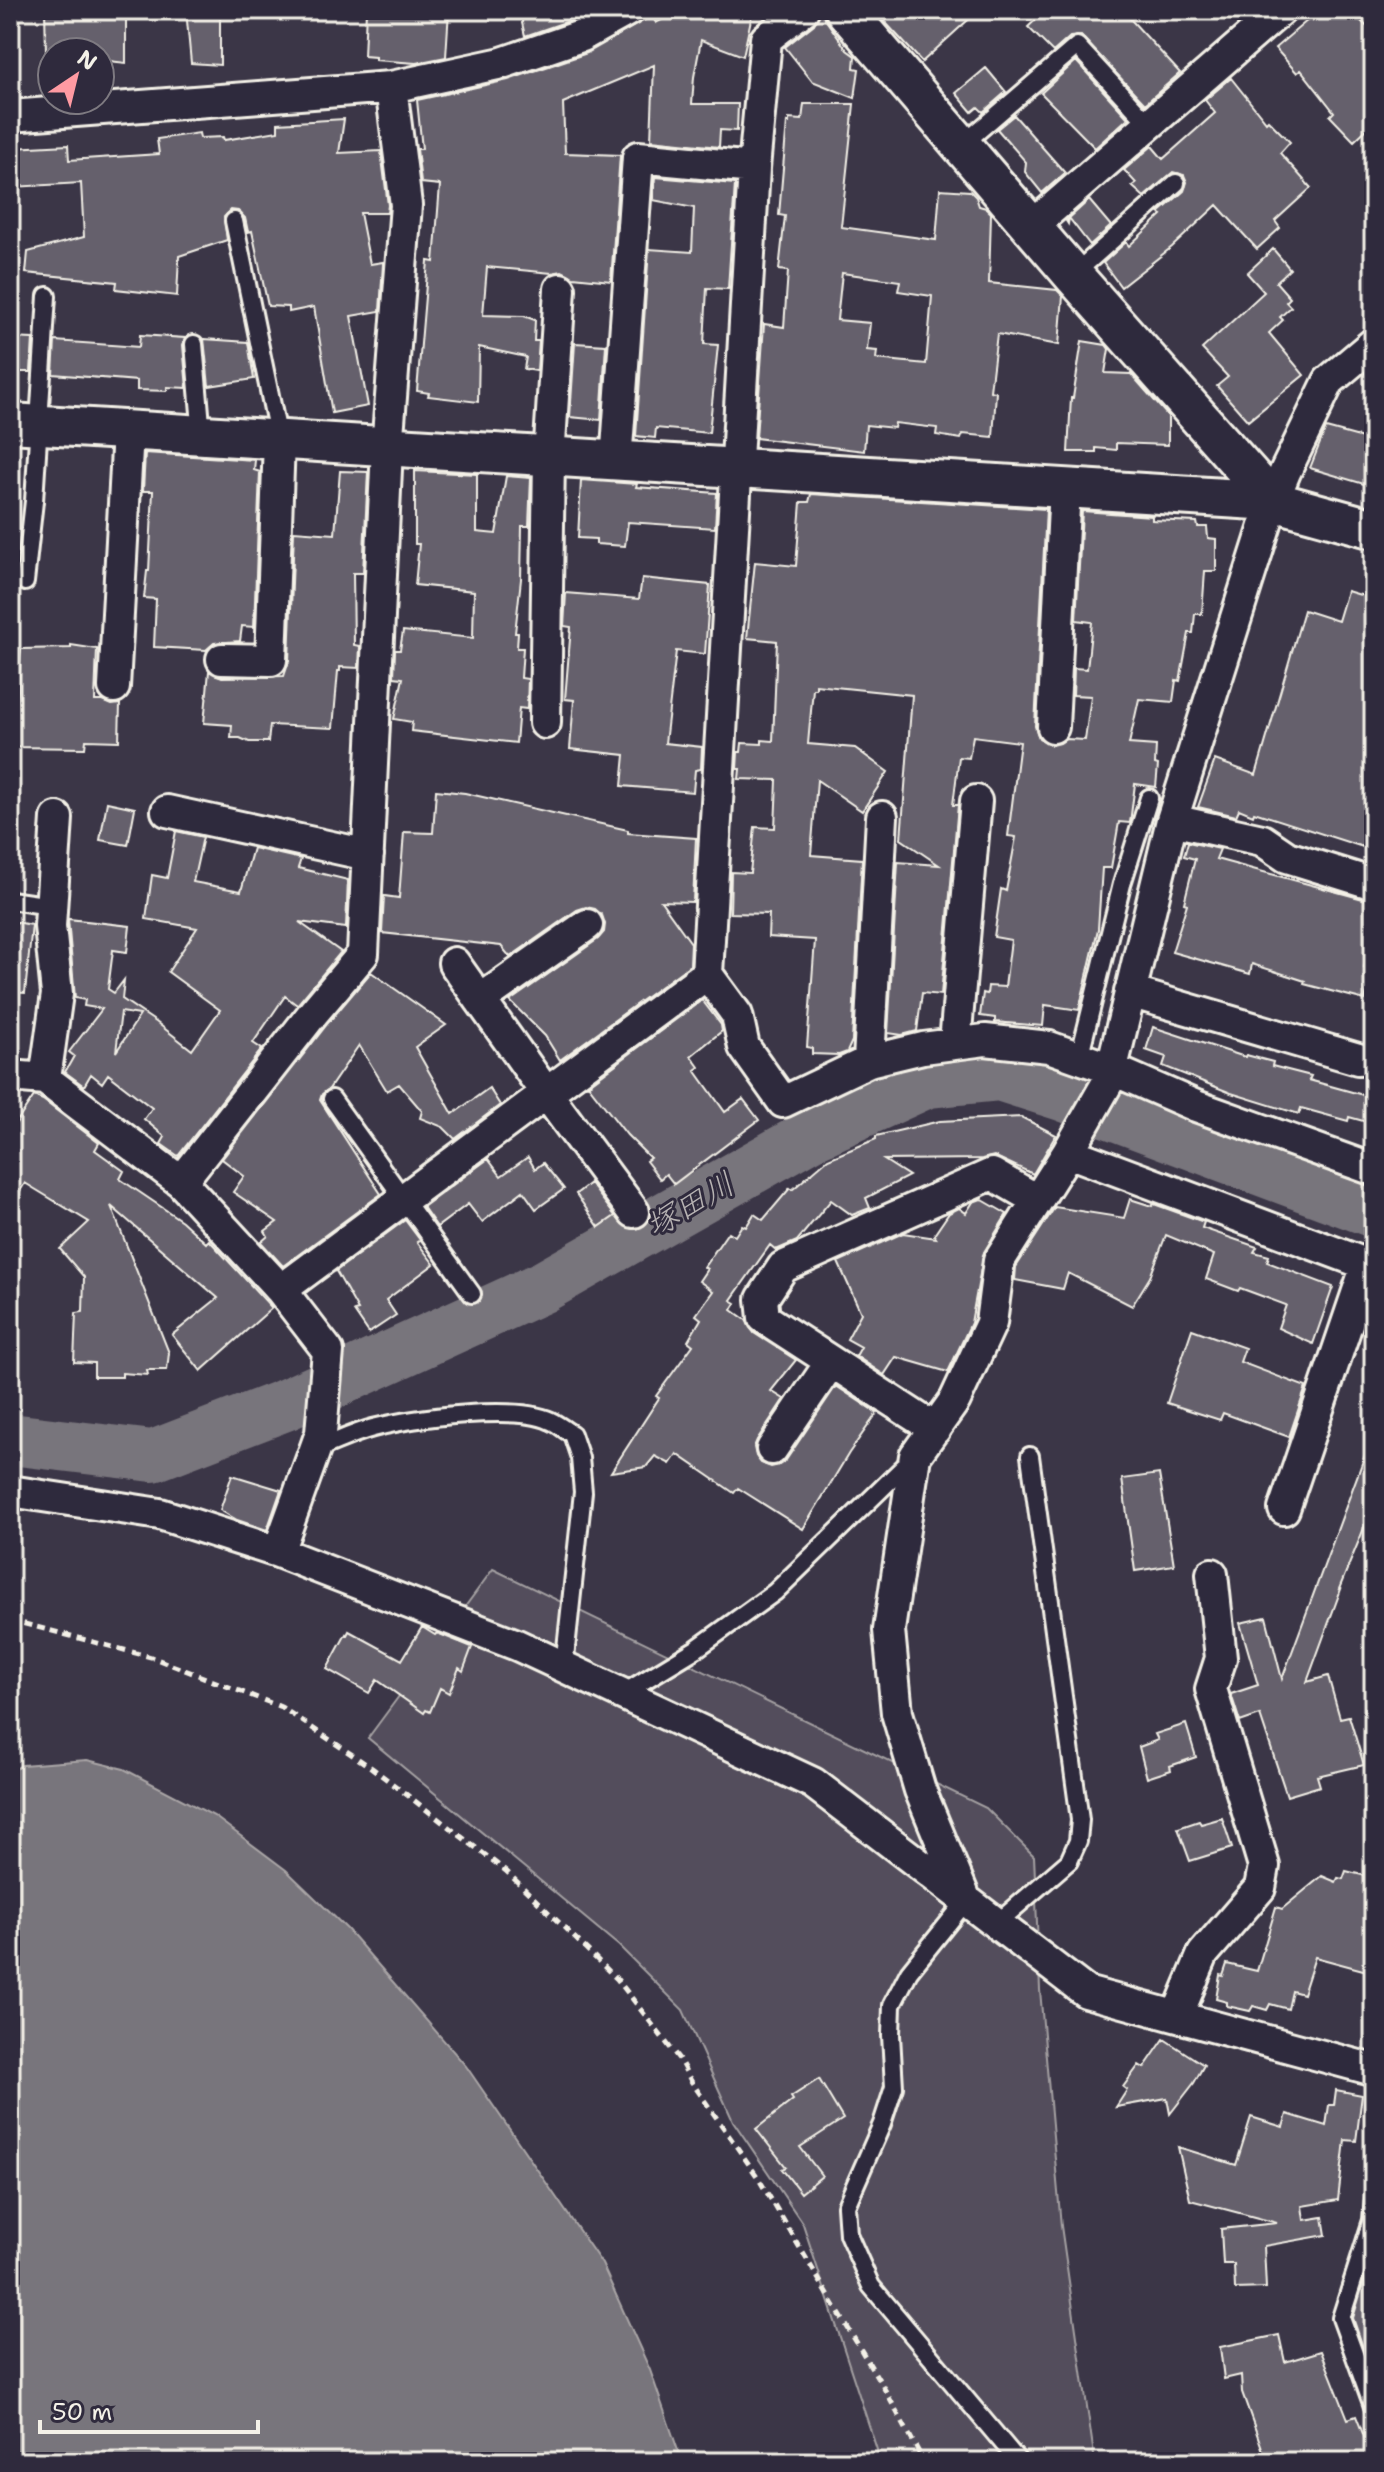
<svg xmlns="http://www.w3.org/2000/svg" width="1384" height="2472" viewBox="0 0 1384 2472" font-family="'Shantell Sans','Klee One',sans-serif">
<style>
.green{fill:#534e5c;stroke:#a4a0a2;stroke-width:2}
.water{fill:#78747b;stroke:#aaa6a7;stroke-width:2}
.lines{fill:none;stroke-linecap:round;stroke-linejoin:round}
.river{stroke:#78747b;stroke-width:52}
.building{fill:#65616c;stroke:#f4f1e8;stroke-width:2;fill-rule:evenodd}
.service-casing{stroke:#f4f1e8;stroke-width:22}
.minor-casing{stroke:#f4f1e8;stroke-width:36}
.tertiary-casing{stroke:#f4f1e8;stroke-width:44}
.path{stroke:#f4f1e8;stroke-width:5;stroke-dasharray:8 6;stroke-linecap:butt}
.service{stroke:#2f2a3d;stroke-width:16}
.minor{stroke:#2f2a3d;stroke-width:30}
.tertiary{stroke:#2f2a3d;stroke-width:38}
.labels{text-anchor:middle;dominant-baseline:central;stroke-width:6;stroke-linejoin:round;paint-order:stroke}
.water-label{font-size:32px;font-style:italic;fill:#b6b2b2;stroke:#2f2a3d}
</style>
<rect width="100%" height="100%" fill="#3b3647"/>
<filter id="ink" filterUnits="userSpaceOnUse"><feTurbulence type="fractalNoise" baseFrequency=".0125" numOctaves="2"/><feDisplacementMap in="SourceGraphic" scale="16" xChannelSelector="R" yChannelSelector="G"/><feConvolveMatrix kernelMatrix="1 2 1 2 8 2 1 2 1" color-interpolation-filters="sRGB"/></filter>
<g filter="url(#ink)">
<path class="green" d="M493,1569L986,1808L1034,1856L1040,1990L1061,2226L1095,2462H881L803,2224L733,2121L683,2010L619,1946L368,1738Z"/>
<path class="water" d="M87,1760L124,1769L214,1816L286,1870L347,1929L466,2066L602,2264L650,2370L682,2462H10V1772L22,1765Z"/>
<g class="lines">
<path class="river" d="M10,1439L153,1456L285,1405L543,1287L813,1134L927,1082L999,1075L1062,1095L1374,1212"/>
</g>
<path class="building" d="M45,10H126V63L100,60V52H46Z
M186,10H220V65L191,63Z
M366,10H449L446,57L416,63L375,60V57L364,56Z
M523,10H584L587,12L574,19L525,36L522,23Z
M680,10H753L743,56L701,40L694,77L692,104H738L737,131L720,130L719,147L651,140L654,65L563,103L565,153L620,155L611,281L573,277L562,271L552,273L487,267L483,315L524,316L535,320L534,341H539L537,371L524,369L526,357L479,347L478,402L428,396L429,393L417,391L428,261L434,262L440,185L421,183L417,149H422L417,100L508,80L587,53L652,16L656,23Z
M874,10H979L922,62Z
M1046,10H1122L1180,73L1145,104L1081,36L1070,37L1053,52L1028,27Z
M1299,10H1349L1374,33V122L1354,141L1330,116L1334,112L1301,70L1297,73L1275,48L1308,20Z
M820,12L847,50L855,56L854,68L859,69L855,98L812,81L785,47L814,24Z
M1076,61L1128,118L1095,148L1041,93Z
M986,68L1006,92L983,112L978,107L972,112L956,93Z
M1231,78L1266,122L1268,120L1290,142L1280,153L1311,188L1275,221L1280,228L1257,249L1217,205L1172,247L1121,287L1103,263L1126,242L1129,246L1162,215L1159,213L1184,191L1187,182L1184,175L1173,172L1144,197L1132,186L1136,183L1124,170L1152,146L1163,159L1215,113L1205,100Z
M804,104H854L841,227L936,240L940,189L970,191L976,197L979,206L986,208L991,213L989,283L1057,290L1063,296L1059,345L997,334L990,391L996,392L993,437L963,434L961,439L936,435L937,428L895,423L894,428L866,425L864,451L756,438L764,324L784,327L788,271L779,270L785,216L779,215L787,122L789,123V119L802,120ZM842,273L900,281L898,291L932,296L926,364L876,359L877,351L867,350L870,323L837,320Z
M1014,115L1065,173L1042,193L1025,172L1026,162L997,129Z
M344,119L339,153L381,151L388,205L387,213H360L370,264L383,262V264L380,311L351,316L368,406L332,413L314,307L289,312V307L268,306L252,231L248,232L245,218L238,211L231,210L224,217L227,240L179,256L177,296L116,289L117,282L26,273L28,252L84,237L81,183L13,187V182H10L12,148L68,145L69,160L159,154L157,139L199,133L200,138L223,137L224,140L278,131V123Z
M655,177L735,184L728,289L707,288L704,344L718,345L709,433L656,428L655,438L636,436L649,249L692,252L694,208L653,200Z
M1089,200L1111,226L1090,245L1069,218L1068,224L1066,221Z
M1273,249L1290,269L1276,282L1290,298L1286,302L1291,307L1280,317L1283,320L1269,333L1304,375L1248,421L1217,386L1228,377L1202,349L1264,292L1247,273Z
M140,335L185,338L183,345L187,388L167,387V391L137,390V381L53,374L55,341L139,347Z
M10,338L33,339L31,372H14L13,368H10Z
M204,339L248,342L254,379L209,386Z
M1082,341L1106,345L1109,349L1105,373L1131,374L1168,416V445L1116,443V450L1096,448V452H1068L1071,398H1073Z
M575,343L606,345L601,420L570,417Z
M1326,428L1374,441V487L1310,468Z
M145,453L255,460L254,470L260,472L254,627L242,626L240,641L214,643L206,650L154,647L156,599L144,598L147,571H149L153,491H143Z
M340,471L368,472L363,573H353L354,645L360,646L359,668L340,667V671H338L333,728L270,725L268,742H249L240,738H231L232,725L204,723L209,671L222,677L284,676L289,661L294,531L335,534Z
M415,471L477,474V532L496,534L506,476L531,478L529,526H522L521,579L515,633H518L517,648H523L521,678L528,679L527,709L519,708L516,743L411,731L412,722L394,719L403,678L394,677L395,650H400L403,631L473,638L474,591L415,585L419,544H415Z
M581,480L637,484L636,487L717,493L715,528L628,522L625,546L596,544V539L578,538Z
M811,494L1046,509L1035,726L1039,738L1051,745L1060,743L1066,739L1085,740L1091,696L1073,695L1074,668L1087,669L1092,622L1076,620L1082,511L1152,516V520L1197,522L1198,527H1207L1208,538L1216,539V571H1205L1202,614H1195L1193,633H1189L1180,681L1176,680L1173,702L1139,699L1129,744L1156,746L1155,764L1158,765L1156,787L1135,784L1130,823L1119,822L1111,868H1102L1098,929L1079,1010L1045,1005L1043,1026L995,1022V1018L980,1016L983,993L987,994L988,986L1005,987L1011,940L994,937L1001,889L1006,891L1016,837L1008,836L1020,742L973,736L969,758L959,757L953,805H958L941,995L922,993L917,1031L902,1035L888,1033L898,862L939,865L901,839L912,695L816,685V689H813L808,744L855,748L888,772L862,811L817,780L811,855L862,859L852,1041L847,1052L839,1055L812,1054V1048L807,1047L815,940L768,937L769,914L730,913L731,872L750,873L755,827L775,828L777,780L739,779L740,769H737L738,752H741L742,743L762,744V740L773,741L777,641L747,638L755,562L796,566L801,502H809Z
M642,578L710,585L705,654L676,651L665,743L702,747L701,769L695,770L693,792L622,786L625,755L570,749L574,700L565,699L571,627L564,626L566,593L639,599Z
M1347,591L1374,599V820L1366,848L1254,812L1253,815L1239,809L1236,816L1198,807L1215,760L1256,775L1304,610L1338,621Z
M71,645L97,649L95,701H103L112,705L120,704L119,741L86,740L85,748L10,747L13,718H16L21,649L71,648Z
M436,790L465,793L628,830V833L696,838L693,902L661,901L691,943L690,965L560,1060L545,1036L510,1001L598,939L604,932L605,924L602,915L595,909L586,907L577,910L510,957L501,946L382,933L384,896L399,898L404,832L433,833Z
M107,802L135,808L128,845L100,840Z
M176,831L203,837L193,882L241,891L253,848L301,859L298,868L348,880L346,928L299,922L341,952L297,1005L285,996L253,1043L262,1049L178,1156L161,1144L165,1137L144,1119L152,1108L108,1074L102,1083L91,1074L84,1086L65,1072L74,1056L69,1052L102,1009L84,1006L85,1000L75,998L68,919L130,926L127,952L113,950L108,989L114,993L124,980L122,999L156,1022L192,1050L220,1010L168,972L197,928L146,919L152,875L167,878ZM121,1012L140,1015L116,1052Z
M1188,842L1220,849L1216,859L1374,902V928L1364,968L1373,971L1365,1000L1304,984L1305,981L1252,964L1250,974L1172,952L1187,904L1184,903L1195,859L1184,856Z
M10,921L32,925L25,993L10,992Z
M371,972L446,1025L415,1047L453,1114L489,1088L500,1105L455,1139L443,1127L420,1118L422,1111L399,1084L387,1091L359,1045L329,1089L322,1094L320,1100L381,1194L283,1266L261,1242L268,1236L265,1231L277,1222L233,1192L244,1176L222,1159L328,1023Z
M702,1000L721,1025L722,1031L691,1056L699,1067L695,1070L725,1112L743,1099L759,1120L674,1184L666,1174L660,1179L646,1161L650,1158L627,1135L588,1085Z
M1153,1027L1245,1057L1246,1055L1273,1062L1272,1066L1311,1076L1309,1080L1374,1098V1124L1349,1117L1348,1121L1301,1108L1299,1114L1231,1093L1163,1066L1166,1057L1146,1050Z
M34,1096L43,1100L99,1143L95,1150L124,1171L120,1179L182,1221L206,1243L209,1240L272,1308L201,1371L172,1335L218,1298L111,1206L169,1353L167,1370H147L148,1375L122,1373V1377H94V1363L74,1362L76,1313L83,1312L84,1277L60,1249L89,1222L25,1183L10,1207V1132Z
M1021,1117L1056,1135L1033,1174L994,1156L982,1159L884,1160L909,1176L866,1198L870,1208L852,1215L831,1200L797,1241L776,1250L770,1245L731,1300L736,1303L732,1310L746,1320L754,1333L796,1360L771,1391L784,1399L757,1440L754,1447L756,1456L761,1463L771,1467L779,1465L786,1460L836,1386L877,1413L849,1453L803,1529L738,1488L734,1493L677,1454L670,1464L655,1456L646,1467L611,1472L659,1398L656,1396L693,1345L688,1341L701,1319L696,1315L713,1291L699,1281L707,1269L704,1267L728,1232L735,1236L742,1225L746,1227L754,1214L763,1220L790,1188L792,1190L828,1159L876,1139V1136L940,1121Z
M528,1157L535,1169L543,1163L564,1189L536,1209L523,1191L482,1222L468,1204L437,1227L423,1207L488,1159L501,1176Z
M590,1183L615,1216L599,1227L576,1194Z
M981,1199L1007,1214L984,1252L971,1323L948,1372L896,1357L884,1375L856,1356L861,1347L847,1339L861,1313L838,1262L903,1233L936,1238L934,1235L949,1213L959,1208L966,1213L973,1202Z
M1130,1199L1152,1206L1154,1204L1204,1222L1202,1228L1257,1247L1254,1252L1269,1256L1267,1262L1333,1287L1313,1344L1278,1328L1286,1305L1240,1288L1238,1291L1206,1279L1214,1255L1166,1235L1150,1277L1132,1306L1068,1273L1063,1289L1015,1280L1016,1267L1055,1207L1124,1218Z
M405,1220L420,1240L417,1242L434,1264L386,1300L396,1315L369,1333L354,1311L358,1310L336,1271Z
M1192,1329L1245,1348L1240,1362L1306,1387L1289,1437L1223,1413L1220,1420L1167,1403Z
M1371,1439H1374V1504L1339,1589H1341L1307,1682L1328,1676L1340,1718L1349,1716L1364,1765L1317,1776L1320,1786L1287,1796L1260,1715L1240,1722L1231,1694L1258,1685L1240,1623L1266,1617L1282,1679Z
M1159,1474L1174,1565L1135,1571L1122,1479Z
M232,1475L281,1490L267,1530L237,1520L220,1510Z
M422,1627L435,1635L437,1633L472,1647L463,1671L459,1668L449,1693L440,1688L430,1712L426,1710L424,1713L377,1680L369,1693L327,1669L346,1634L347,1635L349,1631L402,1660Z
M1186,1724L1196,1757L1170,1766L1171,1770L1147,1778L1139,1747L1158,1740L1155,1734Z
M1222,1818L1232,1848L1190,1861L1178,1828L1199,1821L1201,1824Z
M1346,1871L1374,1878V1973L1315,1957L1303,1994L1292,1991L1288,2009L1270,2004L1267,2010L1253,2006L1250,2011L1227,2006V2002L1216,1999L1220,1975L1223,1976L1227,1964L1257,1971L1276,1907L1282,1909L1322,1876L1336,1882L1338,1878L1343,1879Z
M1164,2039L1204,2065L1194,2083L1170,2114L1167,2098L1116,2107L1127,2090L1123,2087L1139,2065L1144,2068Z
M819,2079L843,2119L800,2147L822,2176L801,2193L782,2169L786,2167L756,2129L793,2100L791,2097Z
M1336,2090L1362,2095L1356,2141L1345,2140L1338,2200L1302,2206L1304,2220L1323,2217L1326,2235L1264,2246L1266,2288L1235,2289L1234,2264H1223L1221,2229L1277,2223L1190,2200L1178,2147L1236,2165L1251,2117L1283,2127L1287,2114L1326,2126L1329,2105H1334Z
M1369,2265L1374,2266V2352L1364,2350L1353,2318Z
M1279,2335L1285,2362L1321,2351L1348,2419L1356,2416L1374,2462H1267L1242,2392L1241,2375L1224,2379L1220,2347Z"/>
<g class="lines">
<g class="service-casing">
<path id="service" d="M962,145L1077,46L1148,123
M234,221L279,439
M1073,275L1176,183
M194,344L202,436
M25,582L34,501L47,296
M10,900L51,906
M1079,1058L1122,884L1149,798
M332,1099L472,1294
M315,1450C334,1443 353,1433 373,1428C412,1418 516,1404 551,1421C558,1424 565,1430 572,1434L580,1458L583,1492L564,1667
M622,1694L696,1649L775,1592L912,1459
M966,1901L909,1972L892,2005L891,2035L894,2087L882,2124L846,2206L848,2234L871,2286L1019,2462
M996,1924L1069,1861L1078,1841L1080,1820L1030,1456
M1374,2198L1372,2220L1341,2318L1374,2409"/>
</g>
<g class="minor-casing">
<path id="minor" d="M10,116L391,87L502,63L581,36L628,10
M1031,227L1281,10
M616,462L638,157L754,168
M222,659L271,660L279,441
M114,687L128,431
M545,723L549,458L560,289
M1053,727L1065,487
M167,811L368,855
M1172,820L1262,840L1287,857L1374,884
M454,963L546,1093L634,1212
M707,974L737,1015L744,1047L783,1102L869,1061L923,1048L985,1040L1049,1047L1111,1069L1196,1106L1374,1170
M1130,992L1358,1059
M480,1000L587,925
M955,1043L976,801
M869,1061L882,817
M10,1076L45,1079L181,1182L281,1290L328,1351L321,1433L278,1552
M45,1079L57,994L50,926L57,818
M1068,1152L1374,1267
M181,1182L314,1012L363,954L387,448L406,205L391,87
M281,1290L707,974L754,168L766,39L803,10
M935,1429L764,1318L762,1299L783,1267L992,1174L1037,1200
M772,1449L831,1362
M10,1491L160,1514L278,1552L517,1645L813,1783L1086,1992L1374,2070
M1284,1509L1367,1265
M966,1901L920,1790L897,1713L889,1630L915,1456L955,1400L991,1323L999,1261L1068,1152L1109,1080L1172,820L1273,501L1285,472L1329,381L1374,343
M1177,2016L1203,1954L1260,1888L1264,1866L1211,1689L1221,1658L1212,1574"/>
</g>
<g class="tertiary-casing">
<path id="tertiary" d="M845,10L1073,275L1273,501
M10,423L1273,501L1374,529"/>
</g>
<path class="path" d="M10,1620L151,1657L281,1707L372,1768L506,1871L617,1979L679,2059L691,2081L757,2176L885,2390L924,2462"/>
<use href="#service" class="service"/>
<use href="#minor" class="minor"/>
<use href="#tertiary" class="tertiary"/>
</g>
</g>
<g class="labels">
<g class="water-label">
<text transform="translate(690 1204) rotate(-30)">塚田川</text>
</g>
</g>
<rect width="1384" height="2472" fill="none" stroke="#2f2a3d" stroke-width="40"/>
<rect x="20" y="20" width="1344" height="2432" fill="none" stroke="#f4f1e8" stroke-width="3" filter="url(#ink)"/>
<g transform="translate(76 76) rotate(35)"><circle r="38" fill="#2f2a3d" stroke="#7e7a81" stroke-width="2"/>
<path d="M0-6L14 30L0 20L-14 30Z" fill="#ff9aa2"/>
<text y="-12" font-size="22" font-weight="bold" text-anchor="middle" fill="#f4f1e8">N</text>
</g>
<path d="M40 2420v12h218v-12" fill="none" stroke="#f4f1e8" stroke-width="4"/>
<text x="52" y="2420" font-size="24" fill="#f4f1e8" stroke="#2f2a3d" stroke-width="6" paint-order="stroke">50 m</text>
</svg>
